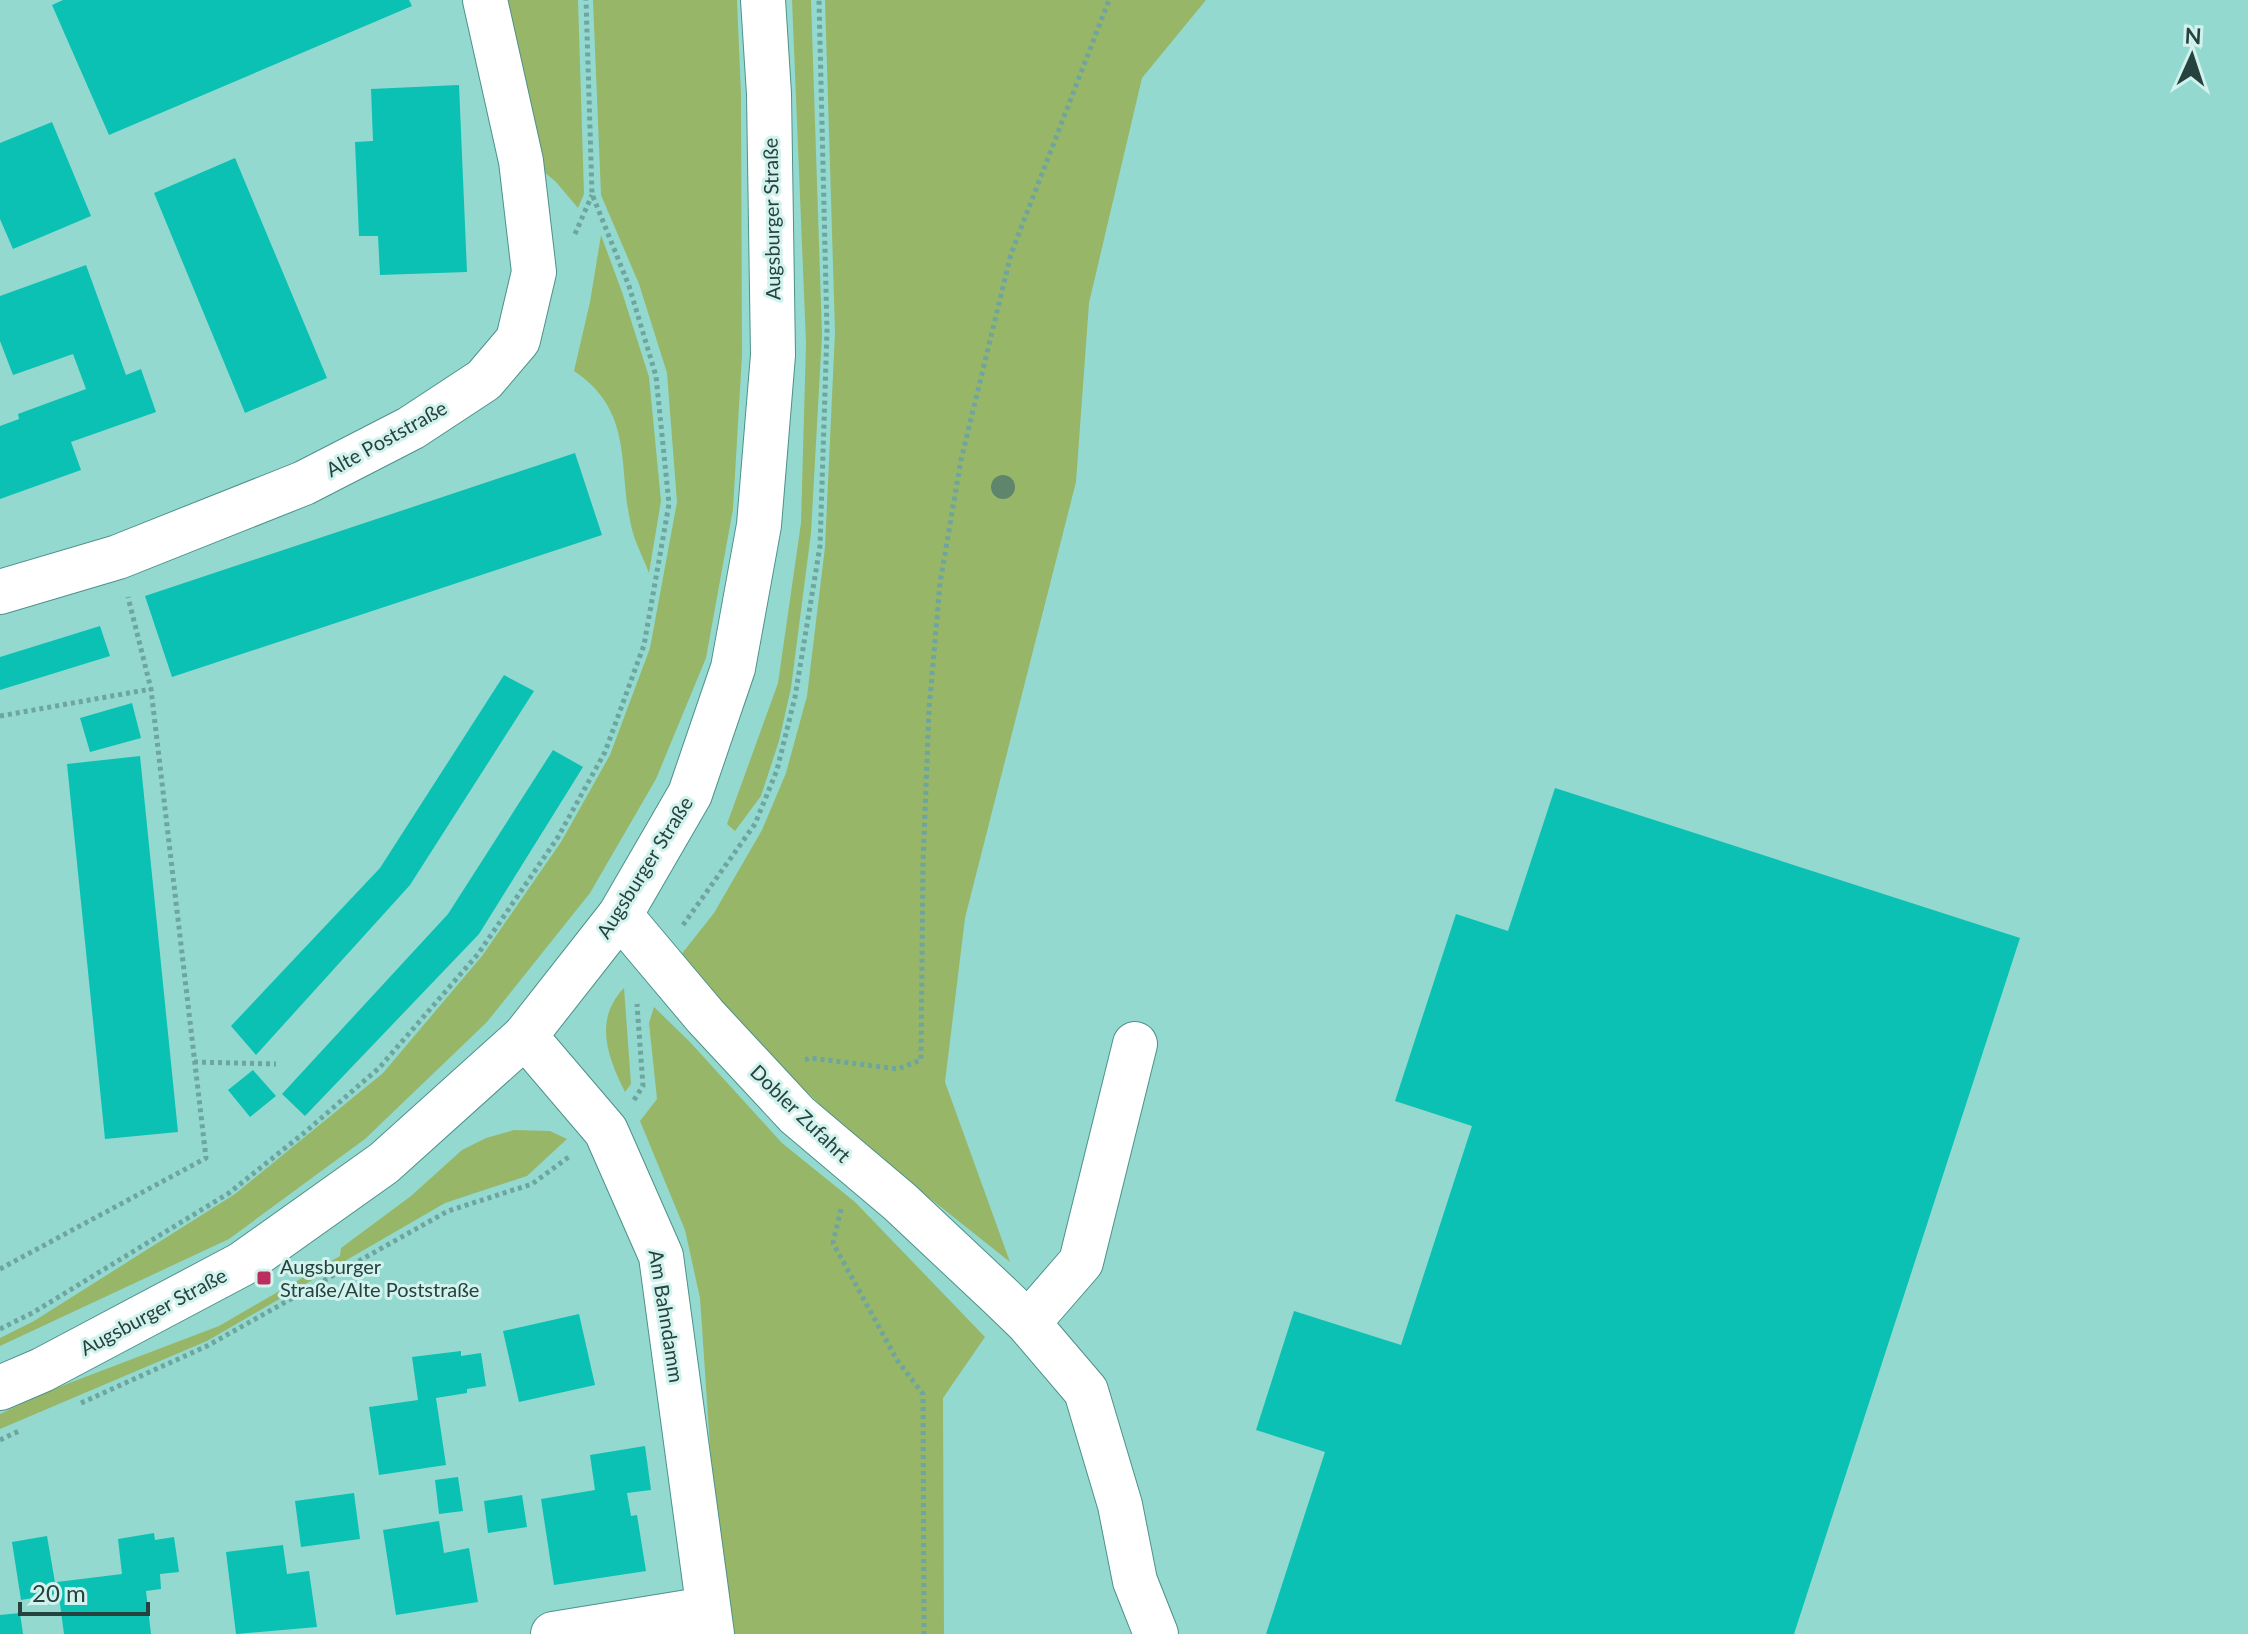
<svg xmlns="http://www.w3.org/2000/svg" width="2248" height="1634" viewBox="0 0 2248 1634" font-family="Lato,sans-serif">
<style>
.green{fill:#98b668}
.building{fill:#0ac1b3}
.lines{fill:none;stroke-linecap:round;stroke-linejoin:round}
.minor-casing{stroke:#4d928a;stroke-width:46}
.major-casing{stroke:#4d928a;stroke-width:46}
.path{stroke:#6ea59e;stroke-width:5;stroke-dasharray:4 4;stroke-linecap:butt}
.minor{stroke:#fff;stroke-width:44}
.major{stroke:#fff;stroke-width:44}
.tree{fill:#5f866d}
.poi-dot{fill:#bb2d5d;stroke:#d1f2ed;stroke-width:3}
.labels{text-anchor:middle;dominant-baseline:central;stroke-width:6;stroke-linejoin:round;paint-order:stroke}
.street-label{font-size:20px;fill:#26423f;stroke:#d1f2ed}
.poi-label{font-size:20px;fill:#26423f;stroke:#d1f2ed;text-anchor:start}
</style>
<rect width="100%" height="100%" fill="#94d9d0"/>
<path class="green" d="M495,0H578L584,194L578,208L556,182L530,160Z
M593,0H737L741,94L742,355L733,509L706,658L656,779L590,893L487,1022L365,1139L229,1239L0,1346V1338L34,1321L235,1194L383,1073L482,956L561,842L610,755L650,648L677,502L667,373L639,284L601,195Z
M792,0H811L822,335L811,533L791,688L779,741L761,796L735,831L727,824L778,683L801,523L806,343Z
M825,0H1206L1142,78L1089,303L1076,482L965,918L945,1082L1010,1262L854,1138L723,1009L680,956L714,913L762,830L786,773L807,696L825,547L835,332Z
M601,235L622,292L649,377L661,501L649,573C644,560 637,546 633,533C616,471 637,413 574,371L590,302Z
M624,988L631,1084L625,1092C608,1058 593,1020 624,988Z
M654,1007L690,1042L782,1143L855,1202L985,1337L943,1398L944,1634H726L721,1609L700,1298L685,1230L640,1121L657,1099L649,1023Z
M514,1130L550,1131L567,1139L527,1176L445,1203L207,1341L0,1429V1414L51,1390L219,1326L340,1256L341,1248L411,1196L462,1150L486,1138Z"/>
<path class="building" d="M63,0H409L412,6L109,135L52,5Z
M459,85L467,272L380,275L378,236H359L355,142L373,141L371,89Z
M52,122L91,216L13,249L0,219V143Z
M235,158L327,378L245,413L154,193Z
M86,265L126,375L141,369L156,412L71,442L81,470L0,499V426L19,419L18,414L86,389L73,354L13,375L0,341V296Z
M575,453L602,535L172,677L145,596Z
M100,626L110,656L0,690V657Z
M504,675L534,691L410,885L256,1055L231,1026L380,868Z
M132,703L141,738L90,752L80,718Z
M553,750L583,767L479,934L305,1116L282,1094L448,914Z
M140,756L178,1132L105,1139L67,764Z
M1555,788L2020,938L1794,1634H1266L1325,1452L1256,1430L1294,1311L1401,1345L1472,1126L1395,1101L1456,914L1508,931Z
M253,1070L276,1096L250,1117L228,1090Z
M579,1314L595,1385L519,1402L503,1331Z
M461,1351V1356L481,1353L486,1386L467,1389V1393L436,1398L446,1465L379,1475L369,1407L418,1400L412,1357Z
M645,1446L651,1490L627,1493L631,1516L637,1515L646,1571L554,1585L541,1499L595,1490L590,1455Z
M458,1477L463,1511L439,1514L435,1480Z
M354,1493L360,1539L301,1547L295,1501Z
M522,1495L527,1527L488,1533L484,1501Z
M439,1521L444,1553L469,1548L478,1602L396,1615L383,1530Z
M154,1533L155,1540L174,1537L179,1572L160,1574L161,1589L146,1591L151,1634H64L57,1582L122,1574L118,1539Z
M47,1536L57,1594L21,1600L12,1542Z
M283,1545L287,1574L309,1571L317,1627L236,1634L226,1552Z
M20,1613L23,1634H0V1615Z"/>
<g class="lines">
<g class="minor-casing">
<path id="minor" d="M0,592L118,557L304,483L411,428L484,380L518,340L534,272L521,161L485,0
M620,915L705,1016L797,1115L900,1202L999,1295L1028,1323L1086,1391L1120,1505L1135,1581L1156,1634
M525,1036L606,1131L661,1256L712,1634
M1028,1323L1081,1262L1135,1044
M553,1634L707,1609"/>
</g>
<g class="major-casing">
<path id="major" d="M0,1388L42,1370L242,1264L384,1163L525,1036L620,915L690,794L733,668L759,525L773,355L769,94L763,0"/>
</g>
<path class="path" d="M575,234L592,195
M0,716L151,689
M683,925L755,824L777,770L795,697L820,546L827,331L819,0
M805,1060L810,1058L898,1069L921,1060L923,863L929,710L940,583L961,460L1011,254L1109,0
M194,1062L276,1064
M634,1100L643,1086L637,1004
M841,1209L833,1243L897,1360L923,1394L924,1634
M0,1269L206,1158L151,689L128,597
M0,1329L34,1312L229,1193L304,1133L379,1068L478,954L558,837L605,752L644,645L669,504L656,376L629,286L592,194L586,0
M81,1403L207,1346L448,1211L532,1184L570,1156
M0,1440L21,1430"/>
<use href="#minor" class="minor"/>
<use href="#major" class="major"/>
</g>
<circle class="tree" cx="1003" cy="487" r="12"/>
<rect class="poi-dot" x="256" y="1270" width="16" height="16" rx="4"/>
<g class="labels">
<g class="street-label">
<text transform="translate(771 219) rotate(-91)">Augsburger Straße</text>
<text transform="translate(386 438) rotate(-29)">Alte Poststraße</text>
<text transform="translate(644 867) rotate(-58)">Augsburger Straße</text>
<text transform="translate(801 1113) rotate(44)">Dobler Zufahrt</text>
<text transform="translate(153 1311) rotate(-28)">Augsburger Straße</text>
<text transform="translate(667 1316) rotate(81)">Am Bahndamm</text>
</g>
<g class="poi-label">
<text x="280" y="1266">Augsburger<tspan x="280" dy="23">Straße/Alte Poststraße</tspan></text>
</g>
</g>
<g transform="translate(2192 56) rotate(3)" stroke="#d1f2ed" stroke-width="6" paint-order="stroke">
<path d="M0-6L14 30L0 20L-14 30Z" fill="#26423f"/>
<text y="-12" font-size="22" font-weight="bold" text-anchor="middle" fill="#26423f">N</text>
</g>
<path d="M20 1602v12h128v-12" fill="none" stroke="#26423f" stroke-width="4"/>
<text x="32" y="1602" font-size="24" fill="#26423f" stroke="#d1f2ed" stroke-width="6" paint-order="stroke">20 m</text>
</svg>
